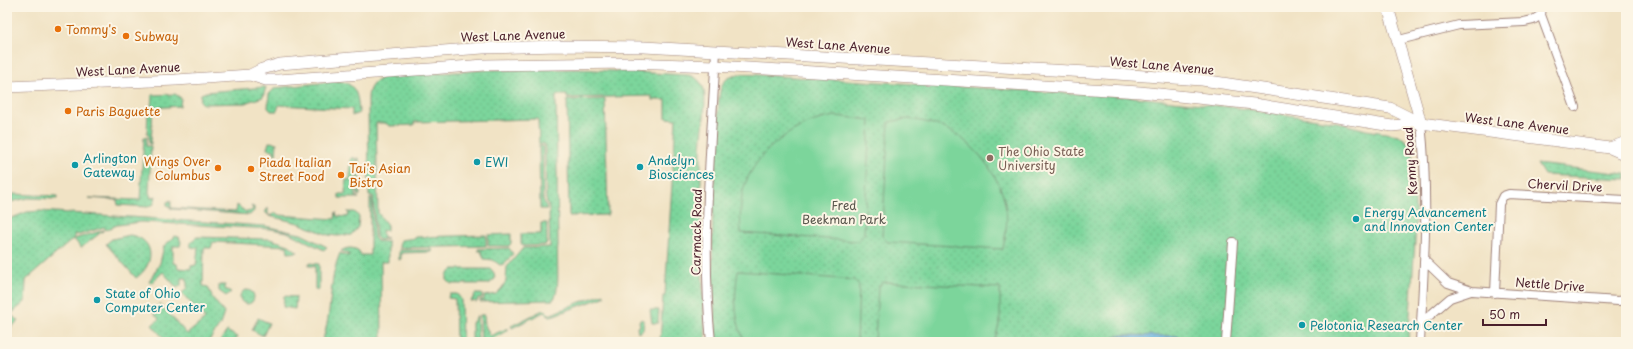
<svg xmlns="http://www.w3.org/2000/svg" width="1633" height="349" viewBox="0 0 1633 349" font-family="'Playpen Sans',sans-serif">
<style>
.green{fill:url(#green-dots);stroke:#637a63}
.pitch{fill:#7cd59b;stroke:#637a63}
.water{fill:#62b0dc;stroke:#566884}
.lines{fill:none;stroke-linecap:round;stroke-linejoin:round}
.minor-casing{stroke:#9e8178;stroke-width:10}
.major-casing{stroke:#9e8178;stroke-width:12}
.minor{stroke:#fff;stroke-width:8}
.major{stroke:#fff;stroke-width:11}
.food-dot{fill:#e8710a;stroke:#fcf5e5;stroke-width:1.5}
.education-dot{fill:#8d6e63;stroke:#fcf5e5;stroke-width:1.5}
.culture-dot{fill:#0f9aa8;stroke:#fcf5e5;stroke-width:1.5}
.labels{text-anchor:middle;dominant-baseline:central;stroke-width:4;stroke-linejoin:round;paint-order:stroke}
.food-label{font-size:12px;fill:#c56008;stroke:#fcf5e5;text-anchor:start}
.street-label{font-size:12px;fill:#4a1f2b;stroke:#fcf5e5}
.education-label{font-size:12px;fill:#785e54;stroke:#fcf5e5;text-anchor:start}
.culture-label{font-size:12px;fill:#0d838f;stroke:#fcf5e5;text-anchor:start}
.park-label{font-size:12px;fill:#59564d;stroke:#fcf5e5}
</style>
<defs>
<pattern id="green-dots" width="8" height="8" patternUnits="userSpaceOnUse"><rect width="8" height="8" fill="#7cd59b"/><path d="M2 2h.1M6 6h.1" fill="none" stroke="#6db686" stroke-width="1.8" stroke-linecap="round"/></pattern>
</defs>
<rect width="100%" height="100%" fill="#fcf5e5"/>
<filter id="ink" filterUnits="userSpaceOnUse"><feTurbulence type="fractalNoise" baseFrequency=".025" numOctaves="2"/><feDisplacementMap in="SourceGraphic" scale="8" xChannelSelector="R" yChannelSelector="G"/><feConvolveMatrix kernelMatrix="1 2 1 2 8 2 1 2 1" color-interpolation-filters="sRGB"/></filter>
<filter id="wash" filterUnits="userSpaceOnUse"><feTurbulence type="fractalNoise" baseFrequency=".012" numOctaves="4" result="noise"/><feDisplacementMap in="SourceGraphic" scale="16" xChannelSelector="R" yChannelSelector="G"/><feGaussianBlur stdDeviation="0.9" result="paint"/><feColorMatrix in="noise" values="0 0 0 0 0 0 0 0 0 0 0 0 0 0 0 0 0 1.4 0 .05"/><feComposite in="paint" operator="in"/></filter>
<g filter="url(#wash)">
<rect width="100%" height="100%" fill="#f1e3c5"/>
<path class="green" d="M577,69L687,75C695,76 702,81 704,90C707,106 701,135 701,153C701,217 701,279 706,342H660L663,296H665L676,119L666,118V100H652V96L567,98V95H556L558,246C556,259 561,292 553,300L480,302V300H484V296L496,294L502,288L506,281L507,267L523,248L550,247L549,209L546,199L545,144H539L538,119L414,122V125L390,126L385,123H376L378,213L387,225V230L382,231L383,238L387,239L379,240L376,237L373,196H369L368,99C368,87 374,81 384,77L486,70Z
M743,74L1134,97L1239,108L1337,122L1366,130L1399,135L1410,144L1413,157L1416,227L1408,342H717C708,261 714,180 719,98C721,81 725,77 743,74Z
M338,81C357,83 358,97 359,113L352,116V109L279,105L277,111H271L268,108L269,94L275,88Z
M266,87L263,97L247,102V103L203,104L200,101L201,94L206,92Z
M175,94L181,98L180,106L153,108L151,144H149V136L147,134L148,108H151L152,95Z
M605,99L608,215L569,216L567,100Z
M144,137H147L146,146H151L149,192L151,198L156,196L154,204L148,207L118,205L117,200L88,198L140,200Z
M269,142L277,143L276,155L274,154V150L267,149Z
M539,146H543V199L547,209H540Z
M351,158H355L356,197L359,198H339V194H345L346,180L350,179Z
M357,158H359L360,195L358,196Z
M1537,164L1626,174V179L1544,175Z
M12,194L57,196V199L28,198L11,202Z
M370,198H372L374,237L377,241L388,242V262H381L382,342H322C333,313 328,280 340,253L349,256V254L341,251C346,247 354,247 359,251L361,255H370Z
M171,200V208L236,212L237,205L246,212L251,211L253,209L251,206L254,207V211L250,215L172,209L167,205V202Z
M268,208V214L269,216L276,213L279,215L335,219L336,212L337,216L347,217L349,214L347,212H355L359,217L358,227L351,235L337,236L328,235L298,223L269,216L265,212Z
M40,211L265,226L301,234L327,247L324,250L287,232L271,229L141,222L117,225L106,230L104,227L79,235L75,234L73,239L26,280L25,302L11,314L18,321L7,331V220L27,212Z
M541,223H547V243L545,245L523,246L521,243V234H541Z
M104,230L81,248L74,239Z
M511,234V243L509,246H488V235Z
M130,235C156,239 155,265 136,278L106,244L112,239Z
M486,235V246L399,248L400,240L416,238V237Z
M175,236L179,237L181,242L180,246H173V263L177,264L178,268L191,269V266L196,265L198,248L191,247C190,242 193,239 197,237L270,239L289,245L298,252L288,253L287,246L213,242L211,248H204L203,286L208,287L212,297L224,313L220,325L208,342H167L152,325L159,319L152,311L160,304L187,334L205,319L182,293L187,288V278H181V285L177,288L163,272L151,283L149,282L160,263L164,246Z
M509,248L513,254L504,264L500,265L493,260L484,259L481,251H478V249Z
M399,250H432V252L401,253V259L399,260Z
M309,263L319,264V290L315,289V266H309Z
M453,269H491L494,273L495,279L489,284H451L447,280V275Z
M219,285H225V289L231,292L226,296L219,291Z
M240 297a7 7 0 1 1 14 0a7 7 0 1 1-14 0Z
M449,294H457L461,299L462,342H456L455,299L448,298Z
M475,294H482V298H478L477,302L471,301Z
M604,294V297L549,317L544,312L512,328L511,326L543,310L546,311L549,315L580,302Z
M284,296L296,297L295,309L283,307Z
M650,310H659L658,323H652Z
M480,315H484L485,325L490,336L508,328V330L487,342H481Z
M477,316L478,342H472V323Z
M258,318L269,323L263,336L252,330Z
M642,319L644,321L643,330L638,333L637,327L640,326L639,321Z
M227,331L237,337L235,342L220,341Z"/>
<path class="pitch" d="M836,116L870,120L864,234L857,241L741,233C740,218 740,202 744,187C757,149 797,121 836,116Z
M906,119C919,120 932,123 944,128C973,140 1003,178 1006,210C1008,223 1005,236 1003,249L887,242L882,236L889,122Z
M738,271L854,280L859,285L857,342H745C734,319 734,296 738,271Z
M884,282L1000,288V321L994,342H875L878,287Z"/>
<path class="water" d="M1121,335L1178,336L1182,342H1110L1112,338Z"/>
</g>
<g filter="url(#ink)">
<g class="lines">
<g class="minor-casing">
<path id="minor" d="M1542,7L1541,15L1575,107
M1399,40L1459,25L1524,22L1533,20L1541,15
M1425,261L1448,283L1472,291L1618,301L1626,300
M1495,293L1499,204L1503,196L1509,194L1626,200
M1421,323L1450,298L1471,291
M711,342C701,245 711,148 716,51
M1226,342L1233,242
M1420,342C1424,269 1429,197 1421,123"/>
</g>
<g class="major-casing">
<path id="major" d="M1388,7L1421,123
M250,75L262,69L280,64L363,57L483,48L560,46L644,47L1088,72L1202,80L1390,108L1420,123
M7,87L176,80L250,75L266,80H278L485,65L628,63L715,66L1140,92L1254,104L1392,126L1421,123L1610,148L1626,155
M1610,148L1626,142"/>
</g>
<use href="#minor" class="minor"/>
<use href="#major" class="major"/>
</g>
</g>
<g class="food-dot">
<circle cx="58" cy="29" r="4"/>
<circle cx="126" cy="36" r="4"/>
<circle cx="68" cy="111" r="4"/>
<circle cx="218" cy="168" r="4"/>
<circle cx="251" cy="169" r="4"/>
<circle cx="341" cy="175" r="4"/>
</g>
<circle class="education-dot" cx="990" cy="158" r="4"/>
<g class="culture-dot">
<circle cx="477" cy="162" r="4"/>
<circle cx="75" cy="165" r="4"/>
<circle cx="640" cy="167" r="4"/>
<circle cx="1356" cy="219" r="4"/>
<circle cx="97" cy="300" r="4"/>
<circle cx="1302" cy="325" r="4"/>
</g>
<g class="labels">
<g class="food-label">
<text x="66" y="29">Tommy's</text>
<text x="134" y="36">Subway</text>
<text x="76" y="111">Paris Baguette</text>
<text x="210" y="161" text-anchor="end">Wings Over<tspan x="210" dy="14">Columbus</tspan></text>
<text x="259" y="162">Piada Italian<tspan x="259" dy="14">Street Food</tspan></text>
<text x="349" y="168">Tai's Asian<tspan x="349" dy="14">Bistro</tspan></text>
</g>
<g class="street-label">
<text transform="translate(513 35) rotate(-2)">West Lane Avenue</text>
<text transform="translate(838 45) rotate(4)">West Lane Avenue</text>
<text transform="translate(1162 65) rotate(5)">West Lane Avenue</text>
<text transform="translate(128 69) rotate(-3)">West Lane Avenue</text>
<text transform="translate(1517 123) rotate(7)">West Lane Avenue</text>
<text transform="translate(1410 161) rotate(-94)">Kenny Road</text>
<text transform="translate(1565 185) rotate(3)">Chervil Drive</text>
<text transform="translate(696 232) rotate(-89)">Carmack Road</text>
<text transform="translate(1550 284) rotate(4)">Nettle Drive</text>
</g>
<g class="education-label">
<text x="998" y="151">The Ohio State<tspan x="998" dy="14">University</tspan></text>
</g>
<g class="culture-label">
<text x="83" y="158">Arlington<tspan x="83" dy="14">Gateway</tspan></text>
<text x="648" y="160">Andelyn<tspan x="648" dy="14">Biosciences</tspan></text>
<text x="485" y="162">EWI</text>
<text x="1364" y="212">Energy Advancement<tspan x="1364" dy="14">and Innovation Center</tspan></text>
<text x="105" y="293">State of Ohio<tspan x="105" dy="14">Computer Center</tspan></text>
<text x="1310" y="325">Pelotonia Research Center</text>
</g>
<g class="park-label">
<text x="844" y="205">Fred<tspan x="844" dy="14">Beekman Park</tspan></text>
</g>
</g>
<rect width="1633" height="349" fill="none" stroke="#fcf5e5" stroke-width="24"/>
<path d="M1483 319v6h63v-6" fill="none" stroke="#4a1f2b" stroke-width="2"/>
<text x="1489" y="319" font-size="12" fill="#4a1f2b" stroke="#fcf5e5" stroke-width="3" paint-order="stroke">50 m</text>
</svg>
